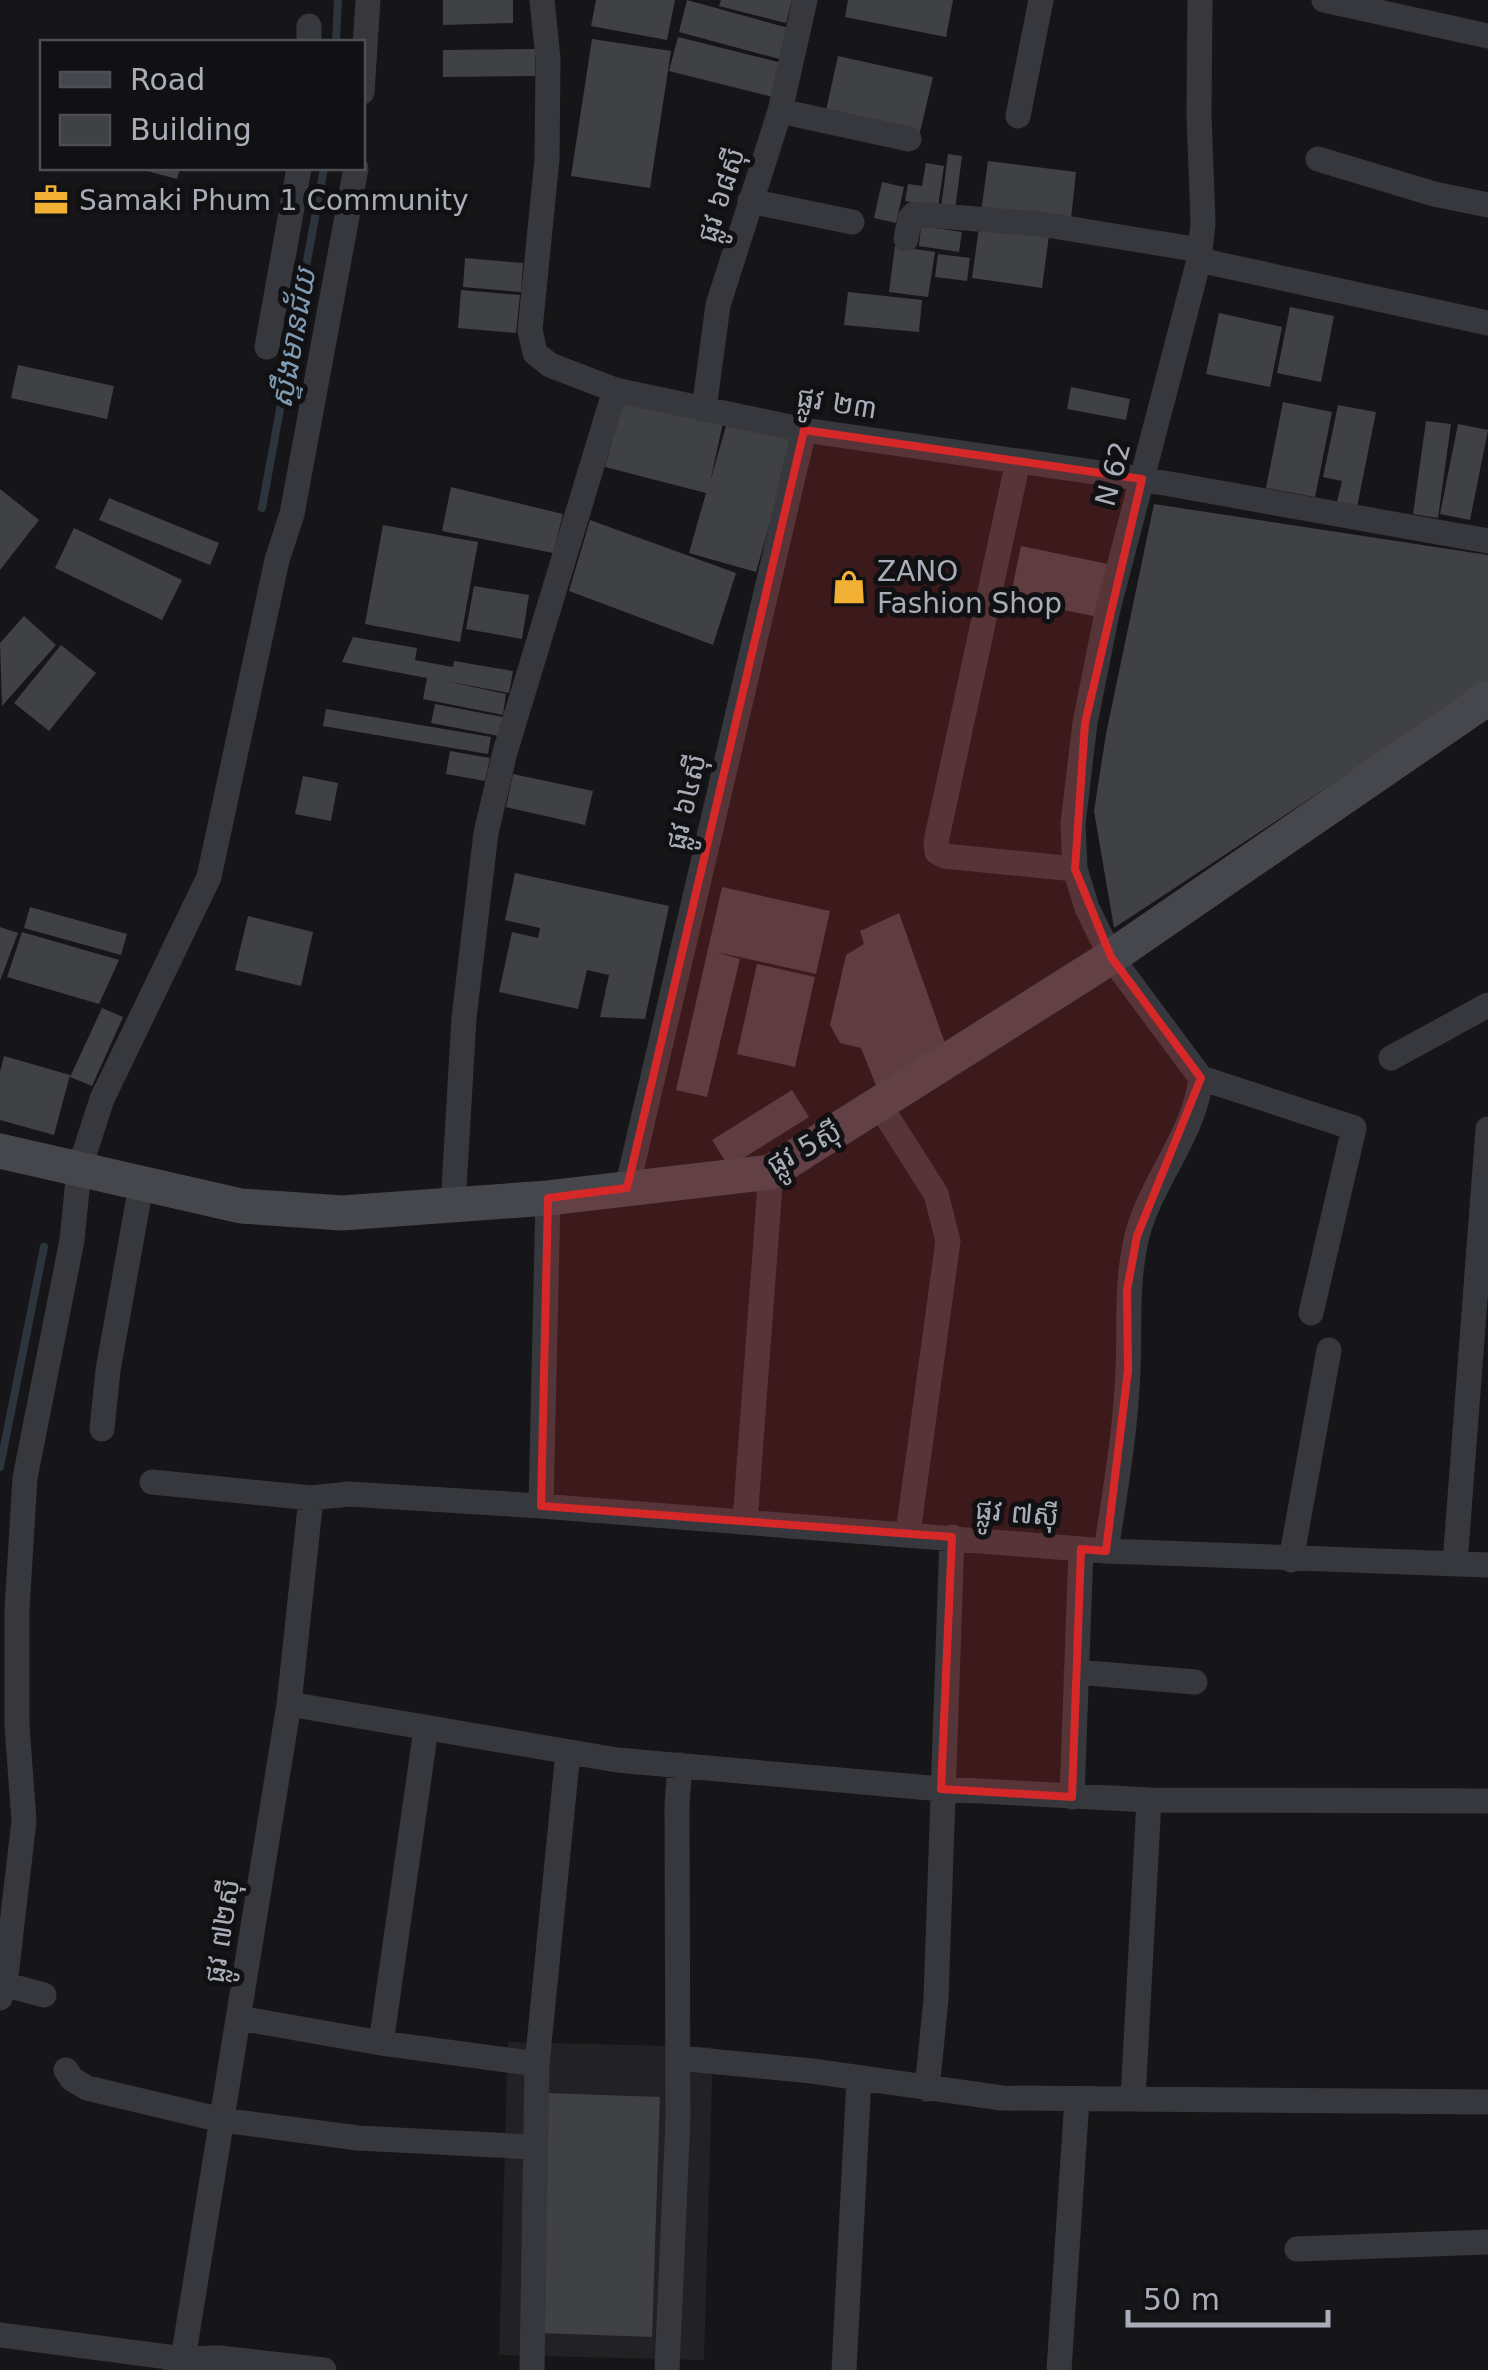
<svg xmlns="http://www.w3.org/2000/svg" width="1488" height="2370" viewBox="0 0 1488 2370" font-family="'DejaVu Sans','Noto Sans Khmer',sans-serif">
<style>
.built{fill:#222225}
.lines{fill:none;stroke-linecap:round;stroke-linejoin:round}
.stream{stroke:#2c353c;stroke-width:8}
.building{fill:#404145}
.street{stroke:#37383d;stroke-width:25}
.secondary{stroke:#45474d;stroke-width:35}
.marked{fill:#d62828;fill-opacity:0.2;stroke:#d62828;stroke-width:8;stroke-linejoin:round}
.labels{text-anchor:middle;dominant-baseline:central;stroke-width:10;stroke-linejoin:round;paint-order:stroke}
.street-label{font-size:28px;fill:#a8adb8;stroke:#111113}
.poi-label{font-size:28px;fill:#a8adb8;stroke:#111113;text-anchor:start}
.water-label{font-size:30px;font-style:italic;fill:#7f9bb3;stroke:#111113}
</style>
<rect width="100%" height="100%" fill="#161618"/>
<path class="built" d="M508,2042L713,2047L704,2360L499,2355Z"/>
<g class="lines">
<path class="stream" d="M336,42L338,0
M262,508L324,168
M0,1467L44,1247"/>
</g>
<path class="building" d="M443,0H513V23L443,25Z
M596,0H675L667,40L591,26Z
M687,0L792,29L783,60L679,32Z
M721,0H792L786,23L719,6Z
M848,0H953L946,37L845,17Z
M678,37L782,63L773,97L669,71Z
M592,39L671,51L650,188L571,176Z
M535,49V76L443,77V50Z
M838,56L933,77L919,136L825,115Z
M948,154L962,156L955,210L941,208Z
M988,161L1076,172L1071,219L1049,235L1042,288L972,278Z
M926,163L944,166L938,206L905,201L908,184L922,186Z
M136,168H180L177,179Z
M882,182L904,187L896,223L874,218Z
M921,226L962,232L959,252L919,246Z
M895,246L935,252L928,297L889,292Z
M938,254L970,258L967,281L935,277Z
M465,258L523,263L521,292L463,287Z
M461,290L520,295L516,333L458,328Z
M848,292L922,300L919,332L844,325Z
M1290,307L1334,316L1321,382L1277,373Z
M1219,313L1282,327L1270,387L1206,374Z
M18,365L114,386L107,419L11,398Z
M1071,387L1130,399L1126,420L1067,409Z
M624,397L723,423L710,482L728,419L794,438L756,572L689,553L706,493L605,467Z
M1283,402L1332,412L1315,497L1266,488Z
M1338,405L1376,412L1357,507L1337,502L1342,481L1323,477Z
M1426,421L1451,424L1438,518L1413,514Z
M1458,424L1488,430L1470,520L1440,514Z
M451,487L563,514L553,553L442,531Z
M0,489L39,520L0,570Z
M109,498L219,543L210,565L99,520Z
M1154,504L1488,555V681L1114,928L1094,811L1106,734Z
M590,520L736,573L713,645L569,591Z
M383,525L478,542L460,642L365,624Z
M74,528L182,580L162,620L55,568Z
M1021,546L1108,564L1098,617L1010,599Z
M474,586L529,595L522,639L466,629Z
M24,616L56,645L2,706L0,643Z
M353,637L417,648L415,660L453,667L454,661L513,671L509,693L445,681L506,694L503,715L423,699L427,678L342,662Z
M61,645L96,673L49,731L14,703Z
M435,704L503,717L499,736L431,723Z
M326,709L491,737L488,754L323,726Z
M450,751L490,758L485,781L446,774Z
M513,774L593,791L585,825L506,807Z
M303,776L338,783L331,821L295,814Z
M515,873L669,906L645,1019L600,1017L609,975L587,970L578,1009L499,992L512,932L538,938L540,928L505,920Z
M722,887L830,911L816,974L716,952L740,959L707,1097L676,1090Z
M30,907L127,934L121,955L24,928Z
M899,913L947,1049L877,1088L861,1048L840,1043L830,1025L846,955L864,944L860,931Z
M248,916L313,932L301,986L235,970Z
M0,927L18,933L0,981Z
M22,932L119,960L99,1004L7,977Z
M757,964L815,977L795,1067L737,1054Z
M102,1008L123,1017L92,1086L70,1077Z
M4,1056L70,1075L54,1135L0,1120V1072Z
M792,1090L809,1117L729,1167L712,1140Z
M548,2093L660,2097L652,2337L540,2333Z"/>
<g class="lines">
<path class="street" d="M542,0L548,59L547,159L530,330L535,353L550,365L615,390L804,430L1142,479L1488,541
M1200,0L1199,115L1203,223L1199,260L1107,613L1085,723L1073,824L1075,869L1087,908L1111,957L1201,1078L1354,1128L1311,1313
M1324,0L1488,36
M309,26V42
M362,92L368,0
M780,111L909,139
M1018,116L1041,0
M1318,159L1434,194L1488,205
M750,201L852,222
M906,239L910,218L914,214L1041,224L1200,250
M1199,260L1488,323
M267,347L299,168
M704,409L718,305L780,111L805,0
M1018,461L936,842L937,852L944,856L1075,869
M1391,1058L1488,1005
M879,1104L936,1194L948,1241L908,1533
M627,1188L804,430
M453,1205L464,1018L486,833L505,752L615,390
M102,1429L108,1370L141,1186
M152,1482L311,1498L349,1494L541,1506L1106,1551L1488,1565
M541,1506L548,1198
M745,1521L771,1172
M1106,1551C1115,1491 1126,1430 1128,1369C1130,1324 1126,1286 1136,1240C1149,1183 1194,1137 1201,1078
M1291,1560L1329,1350
M1455,1563L1488,1129
M1076,1672L1195,1682
M289,1704L617,1760L941,1789L1149,1800L1488,1801
M1072,1797L1081,1549
M0,1983L44,1995
M0,1998L5,1984L24,1821L17,1726V1609L25,1478L72,1240L79,1170L102,1099L209,877L277,560L292,514L356,168
M239,2018L381,2043L537,2064
M381,2043L426,1729
M678,2058L812,2071L1002,2098L1488,2102
M66,2070L72,2079L87,2088L222,2120L358,2138L533,2147
M927,2089L936,1999L952,1537
M1133,2099L1149,1800
M1297,2249L1488,2242
M0,2335L183,2359L220,2358L324,2370
M175,2370L183,2359L289,1704L311,1498
M532,2370L537,2064L568,1752
M667,2370L678,2118L677,1805L680,1765
M844,2370L859,2078
M1059,2370L1077,2099"/>
<path class="secondary" d="M0,1151L241,1206L342,1213L548,1198L771,1172L1111,957L1488,698"/>
</g>
<path class="marked" d="M804,430L1142,479L1085,723L1075,869L1111,957L1201,1078L1137,1236L1127,1290L1128,1370L1106,1551L1081,1549L1072,1797L941,1789L952,1537L541,1506L548,1198L627,1188Z"/>
<defs>
<g id="office-bare" transform="scale(2.7)"><path d="M-6-3h4V-5.5h4V-3h4V5H-6ZM-1-4.5V-3h2v-1.5ZM-6 0V1H6V0Z" fill="#f2b134" stroke="#111113" stroke-width="2.5" paint-order="stroke"/></g>
<g id="shop-bare" transform="scale(2.7)"><path d="M-5-2.5h2.3a2.7 3.5 0 0 1 5.4 0H5L5.5 6h-11ZM-1.5-2.5h3a1.5 2.3 0 0 0-3 0Z" fill="#f2b134" stroke="#111113" stroke-width="2.5" paint-order="stroke"/></g>
</defs>
<g fill-rule="evenodd">
<use href="#office-bare" x="51" y="200"/>
<use href="#shop-bare" x="849" y="587"/>
</g>
<g class="labels">
<g class="street-label">
<text transform="translate(721 195) rotate(-72)">ផ្លូវ ៦៨ស៊ី</text>
<text transform="translate(837 403) rotate(9)">ផ្លូវ ២៣</text>
<text transform="translate(1113 474) rotate(-75)">N 62</text>
<text transform="translate(686 802) rotate(-77)">ផ្លូវ ៦៤ស៊ី</text>
<text transform="translate(804 1148) rotate(-29)">ផ្លូវ 5ស៊ី</text>
<text transform="translate(1017 1513) rotate(5)">ផ្លូវ ៧ស៊ី</text>
<text transform="translate(222 1931) rotate(-81)">ផ្លូវ ៧២ស៊ី</text>
</g>
<g class="poi-label">
<text x="79" y="200">Samaki Phum 1 Community</text>
<text x="877" y="571">ZANO<tspan x="877" dy="32">Fashion Shop</tspan></text>
</g>
<g class="water-label">
<text transform="translate(293 338) rotate(-80)">ស្ទឹងមានជ័យ</text>
</g>
</g>
<rect x="40" y="40" width="325" height="130" fill="#111113" stroke="#4d4f55" stroke-width="2.5"/>
<rect x="60" y="72" width="50" height="15" fill="#45474d" stroke="#4d4f55" stroke-width="2.5"/>
<text x="130" y="90" font-size="30" fill="#a8adb8">Road</text>
<rect x="60" y="115" width="50" height="30" fill="#404145" stroke="#4d4f55" stroke-width="2.5"/>
<text x="130" y="140" font-size="30" fill="#a8adb8">Building</text>
<path d="M1128 2310v15h200v-15" fill="none" stroke="#a8adb8" stroke-width="5"/>
<text x="1143" y="2310" font-size="30" fill="#a8adb8" stroke="#111113" stroke-width="8" paint-order="stroke">50 m</text>
</svg>
